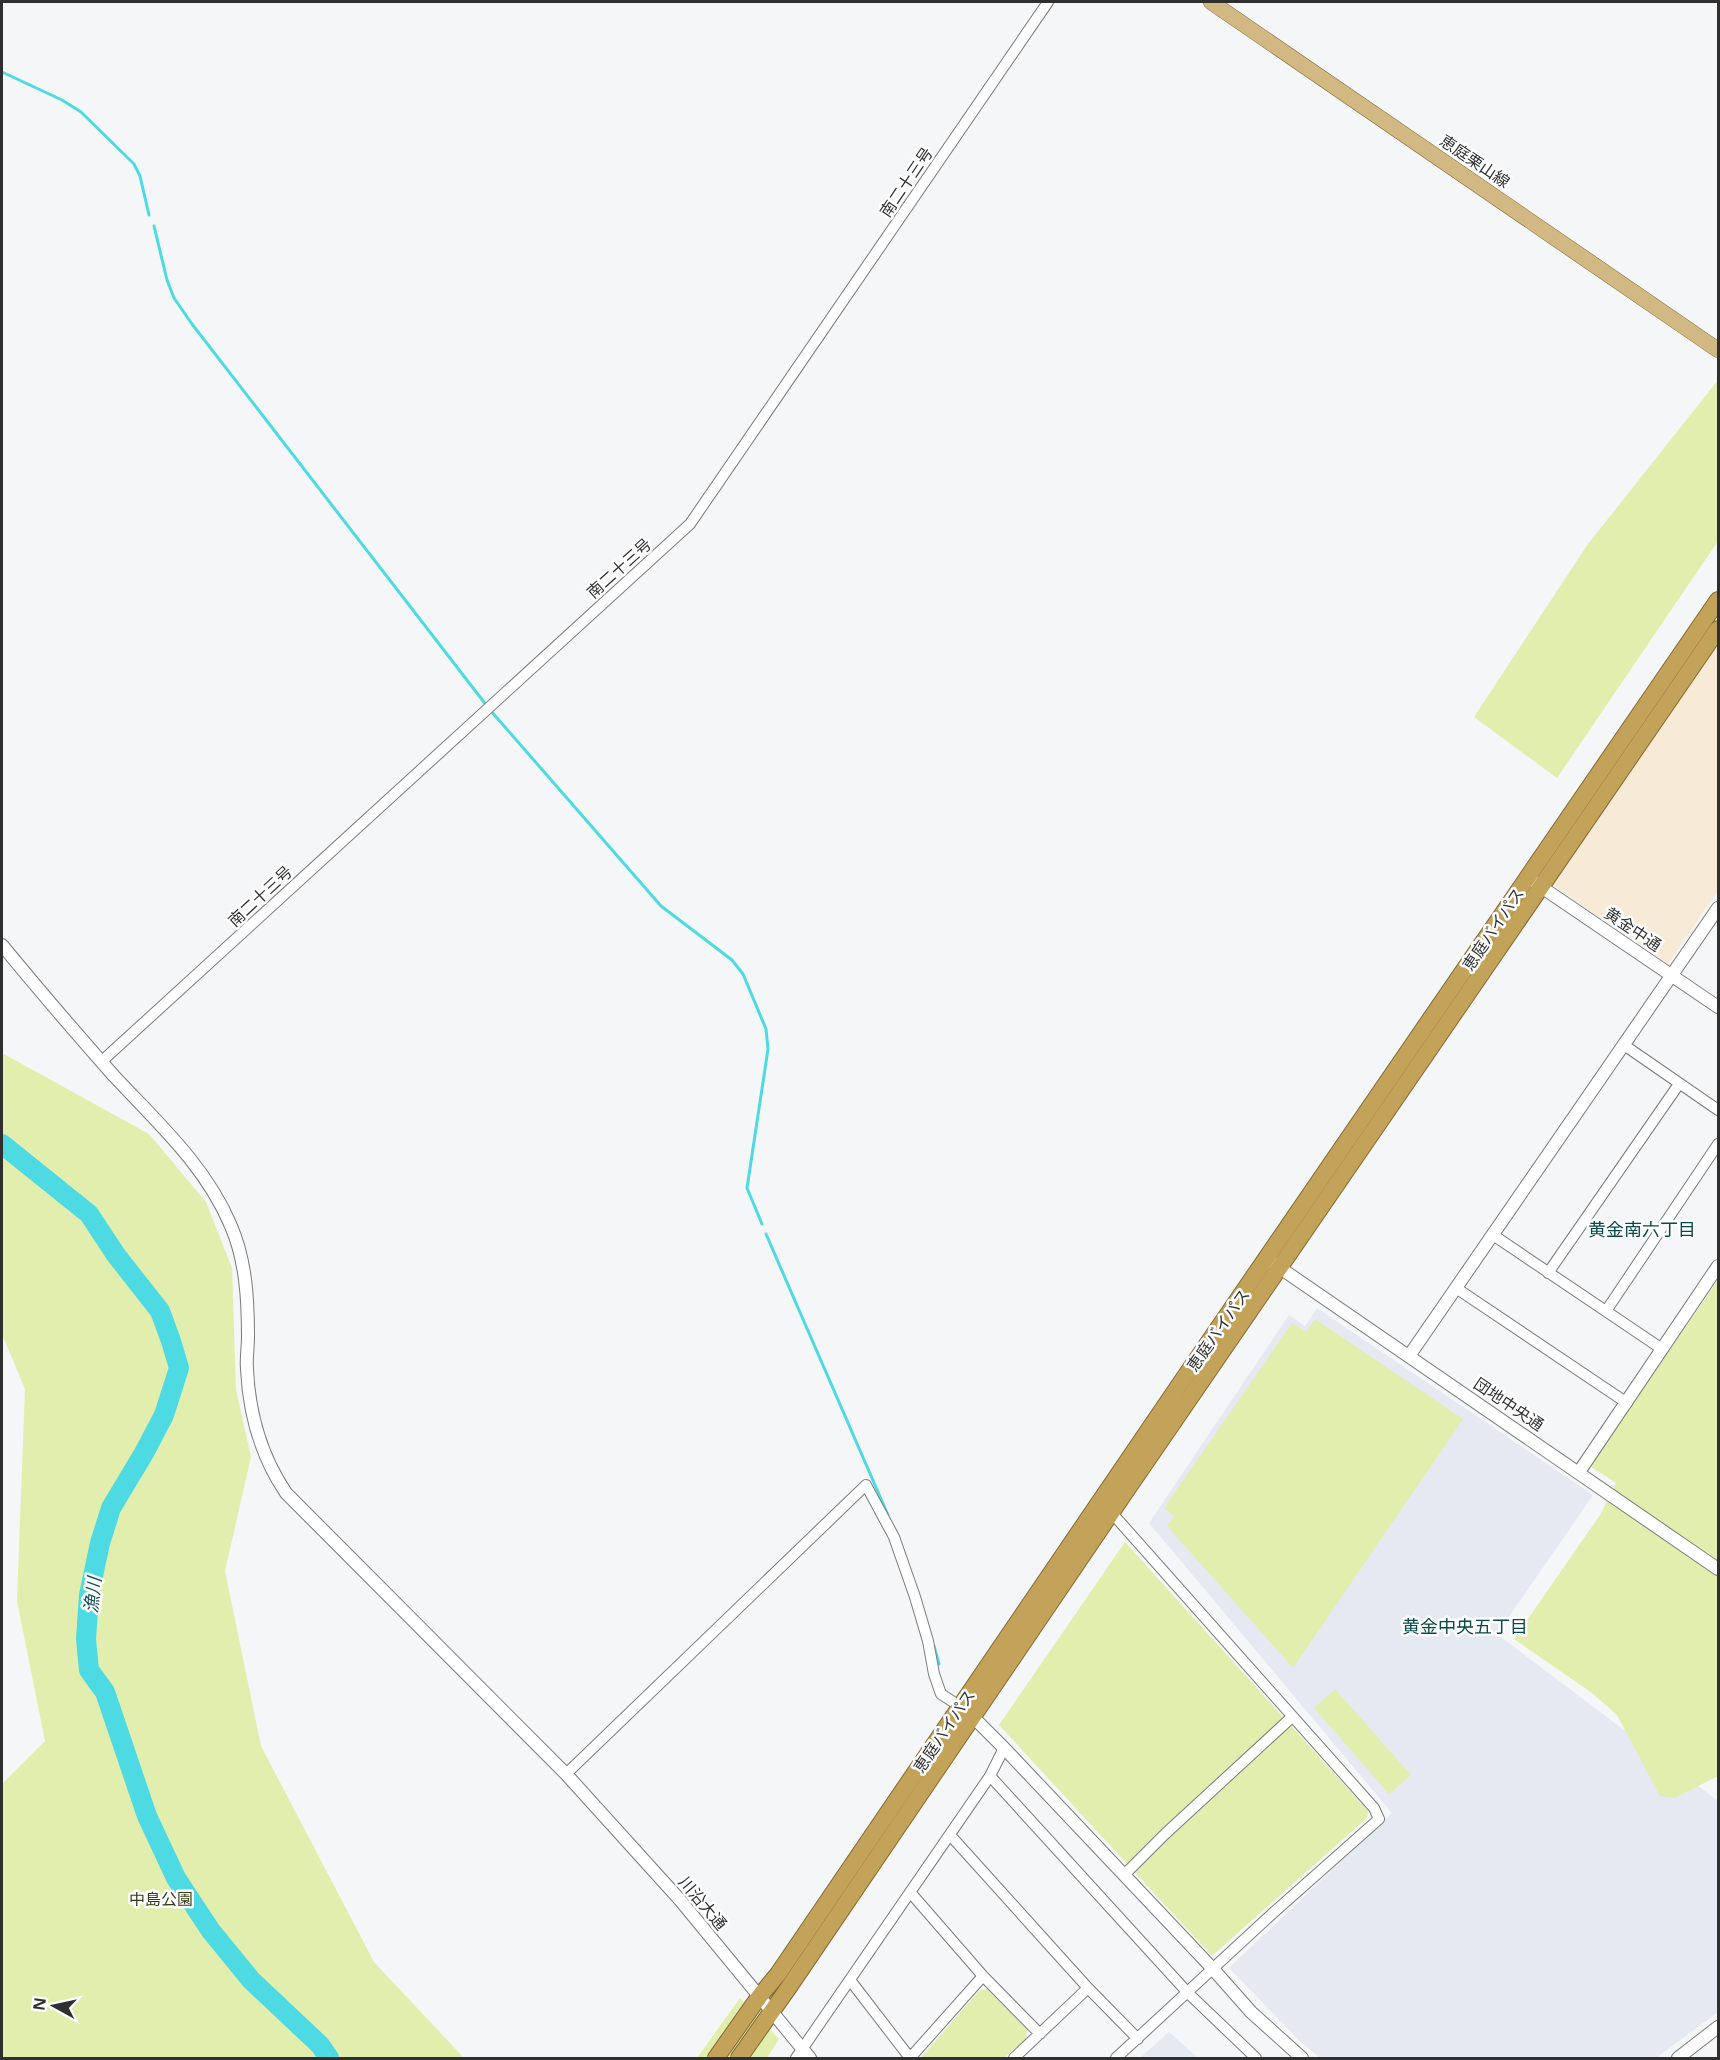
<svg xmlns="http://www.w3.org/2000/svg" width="1720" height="2060" viewBox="0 0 1720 2060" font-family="'Noto Sans','Noto Sans JP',sans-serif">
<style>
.commercial{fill:#f7ead6}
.built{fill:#e5e9f2}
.green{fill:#e1eeae}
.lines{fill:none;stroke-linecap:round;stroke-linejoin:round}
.stream{stroke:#4edae2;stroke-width:3}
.river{stroke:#4edae2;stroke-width:20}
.minor-casing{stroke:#7a7a7c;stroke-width:12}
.tertiary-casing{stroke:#7a7a7c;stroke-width:14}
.primary-casing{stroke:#856a30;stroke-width:16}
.trunk-casing{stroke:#856a30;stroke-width:18}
.minor{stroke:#fff;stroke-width:10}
.tertiary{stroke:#fff;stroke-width:12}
.primary{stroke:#d2b983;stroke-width:15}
.trunk{stroke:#c3a25a;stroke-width:16}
.labels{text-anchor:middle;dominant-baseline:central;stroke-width:5;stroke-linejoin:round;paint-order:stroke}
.street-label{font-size:16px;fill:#2f2f30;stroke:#fff}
.park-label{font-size:16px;fill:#353c15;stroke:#fff}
.neighbourhood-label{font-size:18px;fill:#07494b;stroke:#fff}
.water-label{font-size:18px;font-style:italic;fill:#155154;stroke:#fff}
</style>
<rect width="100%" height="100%" fill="#f5f6f7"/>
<path class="commercial" d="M1718,643V890L1668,964L1553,885Z"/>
<path class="built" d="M1317,1308L1593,1495L1497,1634L1718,1801V2012L1656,2058H1320L1299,2040L1229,1968L1392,1813L1149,1523L1289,1315L1305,1326Z
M1169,2032L1198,2058H1140Z"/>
<path class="green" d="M1718,380V541L1557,778L1474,717L1588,544Z
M2,1053L149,1134L206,1202L232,1268L236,1390L251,1457L225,1571L261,1746L374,1962L464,2058H4L2,2055V1784L45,1741L17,1601L25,1389L2,1334Z
M1718,1280V1776L1675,1798L1660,1796L1617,1715L1592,1693L1514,1639L1600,1515L1616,1483L1590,1466Z
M1315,1319L1463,1419L1293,1668L1167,1526L1174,1516L1164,1508L1292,1323L1306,1332Z
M1125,1542L1368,1811L1367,1818L1212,1956L999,1725Z
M1335,1689L1411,1775L1389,1794L1314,1708Z
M987,1989L1027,2030L1026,2039L1004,2058H922L923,2055L980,1990Z
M740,1998L779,2039L767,2058H697Z"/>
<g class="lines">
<path class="stream" d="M2,72L62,100L81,112L134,164L140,176L149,215
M154,226L167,280L174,298L192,324L487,706
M491,711L661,906L732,960L743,974L766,1029L768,1049L747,1188L762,1224
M766,1234L888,1515
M934,1646L939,1664"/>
<path class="river" d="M2,1144L89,1214L116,1255L160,1311L171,1341L179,1368L164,1415L144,1453L111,1508L100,1543L89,1595L86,1639L89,1670L105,1692L147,1816L176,1878L211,1931L251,1980L320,2045L329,2058"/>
<g class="minor-casing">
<path id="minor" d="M1624,1045L1718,1110
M102,1061L690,524L1048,2
M1493,1235L1662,1349
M1548,1273L1679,1084
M1456,1288L1627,1403
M1606,1311L1718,1144
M1111,1512L1374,1808L1379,1819L1273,1913L1116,2058
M566,1774L866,1485L894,1537L915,1597L928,1641L934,1674L941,1694L961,1707
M990,1776L1188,1993L1256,2058
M950,1835L1088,1988L1138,2039
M1124,1875L1165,1834L1292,1717
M910,1892L983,1976L1040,2034
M850,1980L910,2058
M796,2058L990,1776L1004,1748
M910,2058L983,1976
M1014,2058L1088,1988"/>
</g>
<g class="tertiary-casing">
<path id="tertiary" d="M1534,882L1718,1007
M2,945C38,989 76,1033 114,1076C157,1122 206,1166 231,1226C246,1261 248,1299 248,1337C248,1348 246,1358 247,1369C249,1413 261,1456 286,1493L566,1774L680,1900L810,2058
M1273,1263L1718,1569
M1409,1356L1718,908
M1579,1472L1718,1266
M967,1711L1004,1748L1213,1969L1251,2012L1302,2058
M1678,2058L1718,2027"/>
</g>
<g class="primary-casing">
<path id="primary" d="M1211,2L1718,350"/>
</g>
<g class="trunk-casing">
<path id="trunk" d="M716,2058L759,1997L778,1974L1180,1384L1718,600
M739,2058L789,1987L1126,1491L1718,629"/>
</g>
<use href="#minor" class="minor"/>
<use href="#tertiary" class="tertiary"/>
<use href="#primary" class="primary"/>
<use href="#trunk" class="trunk"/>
</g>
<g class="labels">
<g class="street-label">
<text transform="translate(1475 161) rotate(34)">恵庭栗山線</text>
<text transform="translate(906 182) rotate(-56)">南二十三号</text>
<text transform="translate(619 568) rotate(-42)">南二十三号</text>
<text transform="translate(260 896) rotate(-43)">南二十三号</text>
<text transform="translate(1493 929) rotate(-56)">恵庭バイパス</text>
<text transform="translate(1633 929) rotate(34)">黄金中通</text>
<text transform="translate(1218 1330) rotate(-55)">恵庭バイパス</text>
<text transform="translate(1509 1404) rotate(34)">団地中央通</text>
<text transform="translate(944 1731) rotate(-56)">恵庭バイパス</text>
<text transform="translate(703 1903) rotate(50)">川沿大通</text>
</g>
<g class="park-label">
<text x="161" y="1899">中島公園</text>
</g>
<g class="neighbourhood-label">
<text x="1642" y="1229">黄金南六丁目</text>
<text x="1465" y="1626">黄金中央五丁目</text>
</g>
<g class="water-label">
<text transform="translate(92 1595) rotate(-84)">漁川</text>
</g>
</g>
<rect width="1720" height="2060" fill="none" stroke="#2f2f30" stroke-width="6"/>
<g transform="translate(54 2006) rotate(278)" stroke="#ffffff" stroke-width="4.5" paint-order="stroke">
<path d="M0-4.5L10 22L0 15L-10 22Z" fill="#2f2f30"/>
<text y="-9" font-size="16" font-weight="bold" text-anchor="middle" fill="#2f2f30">N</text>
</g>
</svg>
